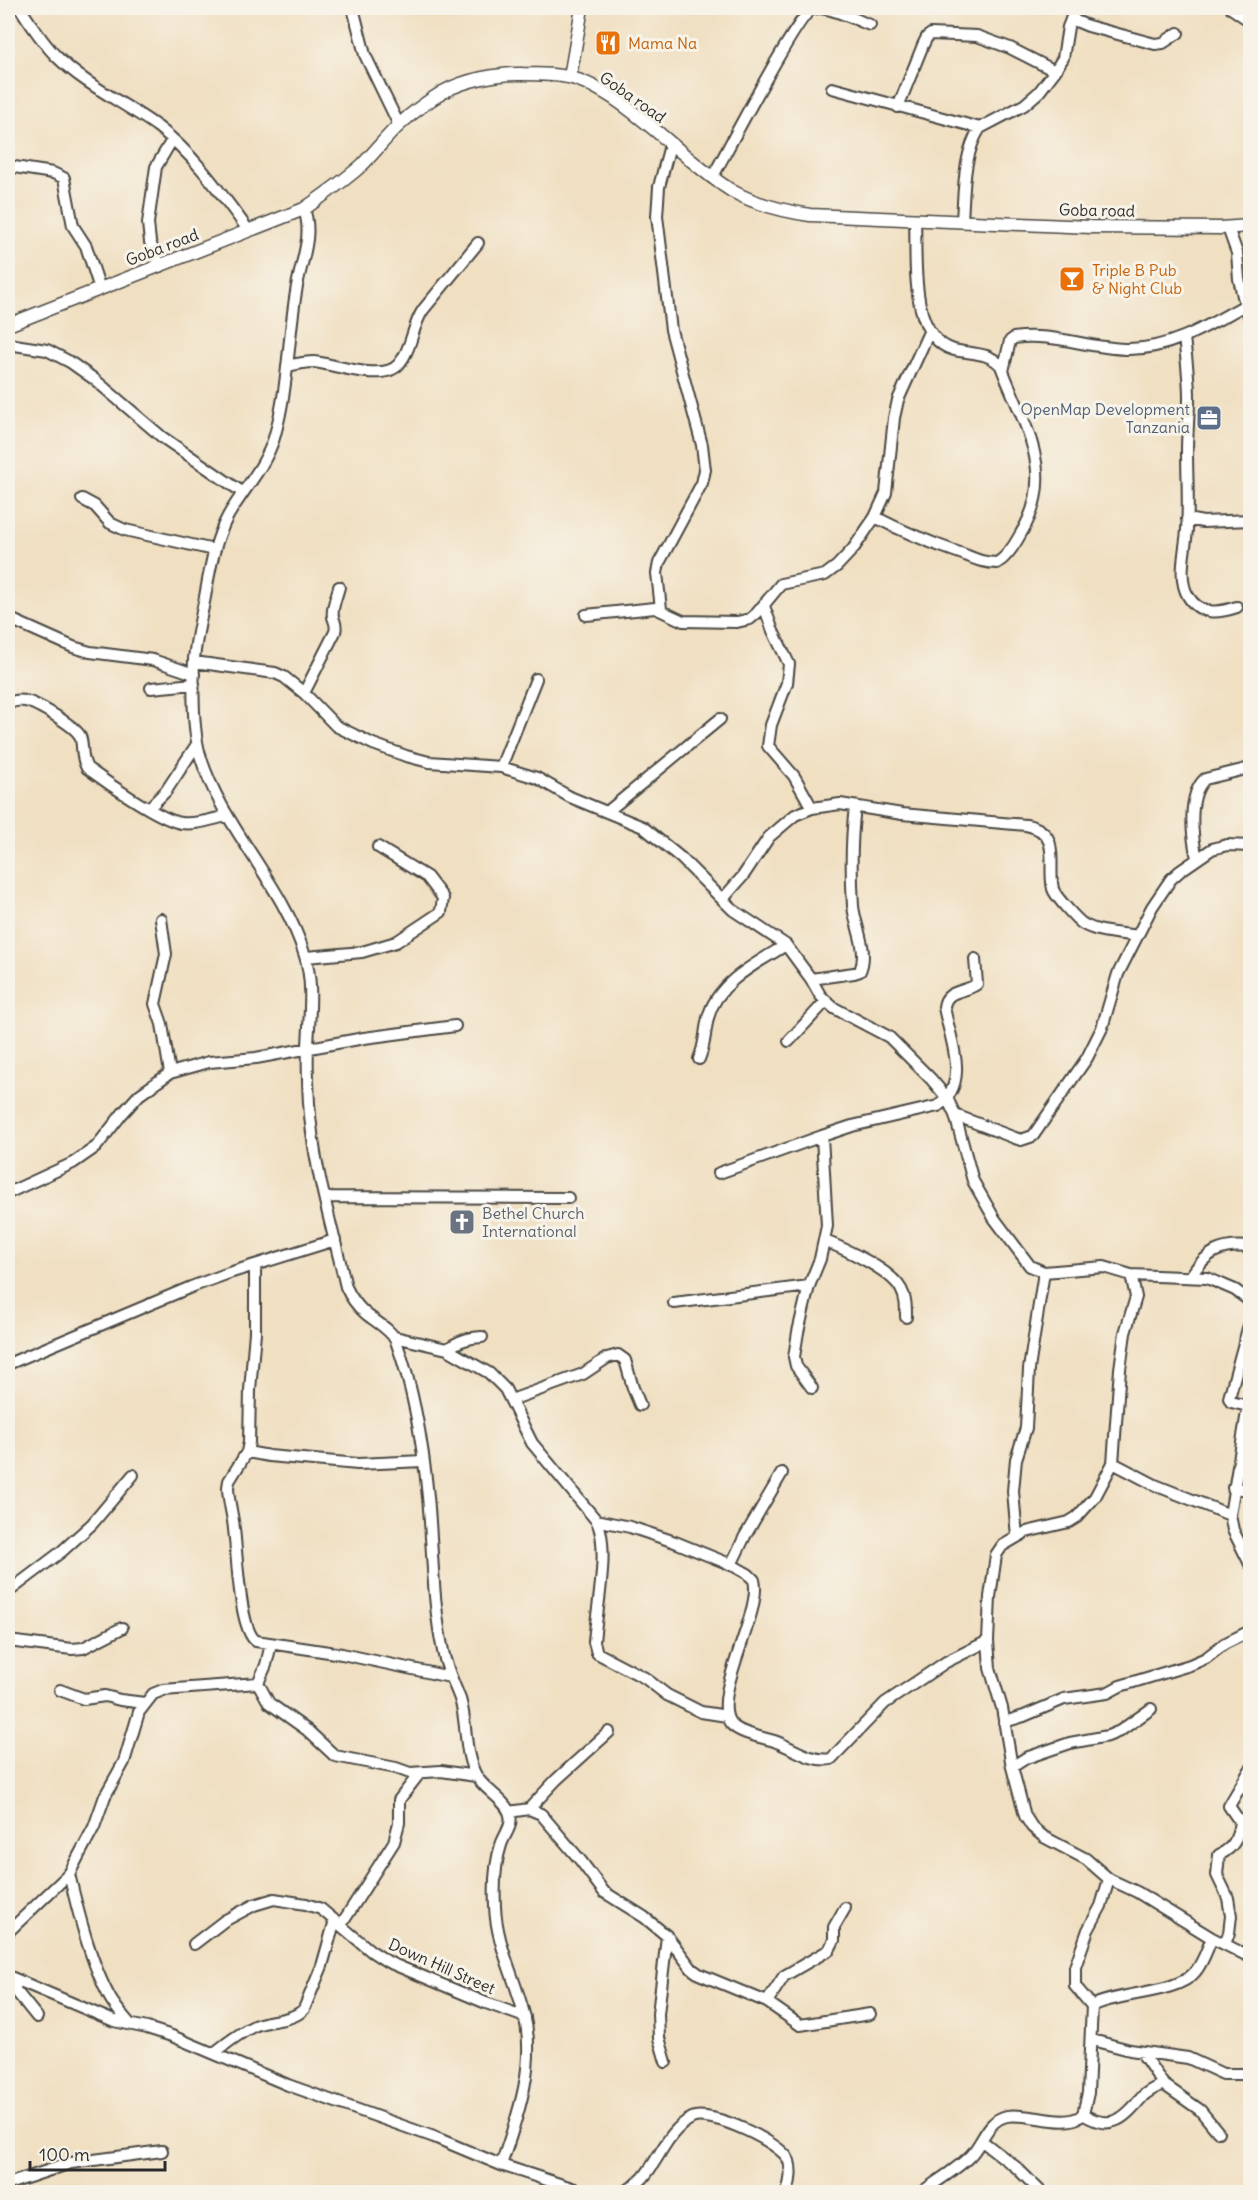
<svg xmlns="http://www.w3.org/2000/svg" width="1258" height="2200" viewBox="0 0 1258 2200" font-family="Delius,sans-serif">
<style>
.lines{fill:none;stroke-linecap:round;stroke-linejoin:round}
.minor-casing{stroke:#494642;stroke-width:14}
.tertiary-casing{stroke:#494642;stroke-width:15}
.minor{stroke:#fff;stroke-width:10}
.tertiary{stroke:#fff;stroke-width:12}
.labels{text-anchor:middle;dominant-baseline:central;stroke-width:6;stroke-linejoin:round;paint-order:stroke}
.food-label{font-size:16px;fill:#c56008;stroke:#f7f3e8;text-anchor:start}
.street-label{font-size:16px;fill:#2b2b2b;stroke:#f7f3e8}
.service-label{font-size:16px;fill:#4e5e75;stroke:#f7f3e8;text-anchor:end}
.worship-label{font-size:16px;fill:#5b616d;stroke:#f7f3e8;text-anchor:start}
</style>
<rect width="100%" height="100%" fill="#f7f3e8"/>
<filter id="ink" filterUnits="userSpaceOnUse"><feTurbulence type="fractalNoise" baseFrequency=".0167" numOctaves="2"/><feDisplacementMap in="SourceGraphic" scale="12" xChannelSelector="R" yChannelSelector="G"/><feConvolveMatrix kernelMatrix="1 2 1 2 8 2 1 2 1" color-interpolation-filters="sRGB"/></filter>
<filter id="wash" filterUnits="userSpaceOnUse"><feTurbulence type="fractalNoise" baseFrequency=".008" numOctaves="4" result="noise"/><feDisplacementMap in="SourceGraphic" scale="24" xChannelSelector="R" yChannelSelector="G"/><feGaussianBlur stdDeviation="1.35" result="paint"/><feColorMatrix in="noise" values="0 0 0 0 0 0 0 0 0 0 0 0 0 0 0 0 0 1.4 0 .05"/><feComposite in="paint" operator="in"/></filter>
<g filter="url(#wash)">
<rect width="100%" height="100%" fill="#f0dfc1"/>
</g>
<g filter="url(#ink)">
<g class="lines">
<g class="minor-casing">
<path id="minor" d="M20,8C31,24 42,42 56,56C85,85 125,103 158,127C195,155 222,195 249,231
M353,8L365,55L399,125
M1231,8L1250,21
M1071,19L1088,26L1155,44L1163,43L1178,33
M832,88L980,128
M898,107L923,45L927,37L931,34L977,36L1010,48L1055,71
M8,166L53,173L64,178L73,226L86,246L100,289
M712,178C725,155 798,13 813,9C826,4 856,20 870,25
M304,209C314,237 300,263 296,292C288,340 288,391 274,438C265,467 243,490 228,516C214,542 210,569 205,597C201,618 196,638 194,659C193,687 192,728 200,755C222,828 283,883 305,956C314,985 309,1017 308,1047C307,1065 308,1084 309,1103C313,1166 332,1226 346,1287C351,1298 356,1305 365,1313C374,1321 391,1329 396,1341C414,1390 423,1445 428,1497C433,1548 432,1600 443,1651C446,1668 454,1683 460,1699C468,1724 463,1754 477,1777C485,1790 507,1801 510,1815C513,1826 504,1835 501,1845C495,1863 494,1887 495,1906C496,1943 515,1978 524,2014C537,2065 517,2118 501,2165
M962,221C964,191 963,154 980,128L1024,105L1039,92L1055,71L1063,58L1068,27L1076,8
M1228,228L1237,253L1239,279L1245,305L1250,318
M160,266L150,242L148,223L156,167L172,140
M1184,337C1186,357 1189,377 1189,397C1189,415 1187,433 1187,451C1187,477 1189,504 1187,529C1186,549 1177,578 1188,596C1200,616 1219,613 1237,607
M8,344L47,350L70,362L94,379L162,437L242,492
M287,366C296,364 305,362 314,362C335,364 383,383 399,364C412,349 412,326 423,310L478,243
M1003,371L1010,341L1014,338C1051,332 1091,349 1129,349C1171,349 1209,325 1245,305
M82,499L95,506L110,523L125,530L214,550
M875,517C902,531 928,542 957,552C972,557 980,563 997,563C1007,557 1014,546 1020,535C1059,473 1023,425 1001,366C990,352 971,354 954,350C908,337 917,257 915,220
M1187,519L1203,522L1250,520
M764,606L773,631L789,664L787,683L771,725L768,746L794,776L812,808
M661,609L657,573L659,563L702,483L705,470L702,445L671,330L657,216L659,187L670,145
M586,615L655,608L683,621L737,622L750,619L757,613L781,584L825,575L837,566L853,549L875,517L886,493L894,418L898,400L929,332
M8,618L73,647L90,652L153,660L194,674
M194,662L275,673L284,677L304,693L336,726L373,744L406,756L429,762L501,767L537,778L570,797L643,827L681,858L733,910L786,945L811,979L820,995L826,1001L834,1008L889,1037L931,1079L947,1098L955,1115L973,1181L994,1218L1030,1266L1044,1272L1104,1267L1131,1275L1207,1278L1235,1290L1250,1301
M151,688L194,684
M304,693L335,632C337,625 335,624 333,617C331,608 337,596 339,587
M8,704C13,701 19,700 25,701C37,703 75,726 80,736C84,747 80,756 87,768C106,782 160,820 181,823C196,825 212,819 227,816
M501,767L536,679
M149,808L166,791L197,744
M607,812L720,719
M1197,858C1192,837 1187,795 1205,779L1250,768
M723,899L743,876L769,837L795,815L812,808L840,804L902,814L1026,825C1063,832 1047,864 1053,889C1055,896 1077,920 1083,924C1098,933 1120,933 1137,936
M161,919L166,954L155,1004L162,1024L170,1073
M306,957L362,952L396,942L441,912L443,898L427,877L378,847
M811,979L854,973L860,971C869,950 855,927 853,906C851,874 851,839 855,807
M789,1041L826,1001
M699,1059C706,1042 704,1034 708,1018C717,982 757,963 786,945
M955,1115L1015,1138L1021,1140L1033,1136L1087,1058L1102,1028L1118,974L1152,907L1171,879L1180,871L1212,849L1227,845L1250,846
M719,1173L822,1136
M8,1193L73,1163L96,1147L122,1114L139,1095L170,1073L209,1062L256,1058L364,1038L455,1026
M325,1197L568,1198
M825,1241C845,1249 891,1270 901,1289C906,1298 906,1306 906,1317
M255,1266V1332L250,1390L249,1442L247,1452L229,1481L228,1487C228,1501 233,1515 234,1529C237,1551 239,1630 256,1641L342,1654L450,1677
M1131,1275L1136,1297L1125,1333L1120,1369L1113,1463L1095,1497L1077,1517L1069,1522L1026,1532L1002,1546L996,1555L990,1597L988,1641L990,1668L1002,1708L1012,1767L1025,1816L1032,1827L1044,1837L1086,1859L1109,1879L1137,1892L1212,1938L1250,1957
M1191,1276C1206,1252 1221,1244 1250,1247
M674,1303L809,1286
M1250,1321L1229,1398L1231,1402L1248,1406L1230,1515L1233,1530L1250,1564
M395,1337L447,1349L489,1373L505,1389L532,1443L596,1520L630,1527L675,1542L732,1565L748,1574L754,1580C763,1613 709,1698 731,1724C740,1734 762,1737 774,1741C792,1747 812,1763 831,1759L885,1703L946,1662L988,1641
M447,1349C459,1341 467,1338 482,1337
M8,1364L191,1287L229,1273L335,1240
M812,1388L796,1366L794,1357L798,1332L809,1286L820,1259L827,1226L822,1136L852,1126L938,1106C971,1082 950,1040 944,1007C946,989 965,993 977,984L975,959
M511,1400L583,1374L607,1358L618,1355L625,1360L633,1388L640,1405
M247,1452L269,1456L358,1464L423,1461
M1113,1463L1155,1485L1230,1515
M1233,1488L1250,1490
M596,1520C611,1545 596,1612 594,1642L597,1653L645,1678L667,1695L701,1712L727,1716
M1017,1537L1013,1491L1016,1459L1026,1428L1029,1369L1044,1272
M731,1565L745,1536L782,1473
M8,1592L61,1552L92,1524L133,1475
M8,1641L72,1649L83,1648L122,1628
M258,1683L269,1703L307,1730L335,1756L396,1768L410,1773L441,1771L476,1776
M60,1690L84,1699L105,1696L120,1700L145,1703
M1004,1722L1024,1716L1064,1699L1107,1693L1120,1686L1190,1665L1206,1658L1224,1644L1250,1631
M1012,1767L1026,1758L1070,1743L1108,1736L1120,1731L1151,1709
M529,1809L556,1780L609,1732
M509,1812L529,1809L541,1814L581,1861L604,1892L644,1917L667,1936L692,1969L699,1974L767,2002L800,2025L870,2014
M69,1874C78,1912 91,1964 110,1998C115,2007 123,2016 130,2024
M341,1925L394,1842L399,1823V1800L419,1774
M8,1932L69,1874L94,1827L105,1796L124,1762L139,1712L153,1694L163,1690L258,1683L266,1665L271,1644
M194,1944L224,1921L254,1905L274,1899L306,1904L321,1909L371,1951L388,1962L486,2003L525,2017
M1225,1944L1229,1933L1231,1916L1228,1898L1217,1875L1219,1855C1235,1847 1237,1839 1240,1822L1229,1806L1250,1770
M8,1976L114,2021L147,2028L172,2036L288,2085L434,2137L501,2165L584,2192
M10,1977L16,1991L37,2017
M767,2002L784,1976L829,1950L834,1940V1927L845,1908
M1092,2006C1119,1992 1177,1994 1195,1972C1203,1963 1207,1949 1212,1938
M1092,2040L1130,2050L1188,2058L1223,2074H1250
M214,2053C227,2043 239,2033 254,2026C270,2019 292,2022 304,2009L322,1966L335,1920
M1142,2053L1163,2084L1200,2110L1218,2132
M666,2062L659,2038L658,2014L667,1936
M1083,2114C1112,2133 1125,2117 1143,2096C1148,2091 1157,2087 1163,2084
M982,2141L1017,2168L1041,2192
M8,2184L71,2163L162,2151
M625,2192C631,2188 638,2183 643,2178C660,2158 668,2130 692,2118C709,2109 783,2143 789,2161C792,2171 790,2183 787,2192
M922,2192C938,2180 956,2170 970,2156C983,2143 987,2120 1007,2116C1029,2112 1068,2130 1083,2114L1088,2093L1092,2006L1075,1986V1967L1088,1930L1101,1906L1109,1879"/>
</g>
<g class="tertiary-casing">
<path id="tertiary" d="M570,77L582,8
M8,325L304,209C324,195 344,181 362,165C375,152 386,137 399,125C412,113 428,101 443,92C464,80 499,73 523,74C538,74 553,74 568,77C624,90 682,161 732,191C757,205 783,211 810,215L1091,227L1220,228L1250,226"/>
</g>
<use href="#minor" class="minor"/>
<use href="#tertiary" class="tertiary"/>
</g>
</g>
<defs>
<g id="restaurant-square" transform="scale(1.35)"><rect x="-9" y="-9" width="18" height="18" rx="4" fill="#e8710a" stroke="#f7f3e8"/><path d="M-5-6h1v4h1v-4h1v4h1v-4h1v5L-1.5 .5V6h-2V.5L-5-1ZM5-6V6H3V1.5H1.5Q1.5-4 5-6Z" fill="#fff"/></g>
<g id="bar-square" transform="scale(1.35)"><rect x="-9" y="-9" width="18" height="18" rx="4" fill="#e8710a" stroke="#f7f3e8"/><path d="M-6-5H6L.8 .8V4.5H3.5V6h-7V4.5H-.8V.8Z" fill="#fff"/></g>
<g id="office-square" transform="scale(1.35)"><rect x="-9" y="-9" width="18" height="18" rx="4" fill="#5c6f8a" stroke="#f7f3e8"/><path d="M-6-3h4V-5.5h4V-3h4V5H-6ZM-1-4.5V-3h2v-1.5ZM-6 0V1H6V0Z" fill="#fff"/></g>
<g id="church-square" transform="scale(1.35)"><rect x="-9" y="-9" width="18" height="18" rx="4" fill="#6b7280" stroke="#f7f3e8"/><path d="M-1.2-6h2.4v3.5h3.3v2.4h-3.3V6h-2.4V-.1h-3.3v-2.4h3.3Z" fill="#fff"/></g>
</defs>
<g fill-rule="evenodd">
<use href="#restaurant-square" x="608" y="43"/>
<use href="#bar-square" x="1072" y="279"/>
<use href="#office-square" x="1209" y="418"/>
<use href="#church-square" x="462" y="1222"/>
</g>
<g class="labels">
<g class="food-label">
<text x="628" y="43">Mama Na</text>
<text x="1092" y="270">Triple B Pub<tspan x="1092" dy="18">&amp; Night Club</tspan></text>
</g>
<g class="street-label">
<text transform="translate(633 97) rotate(35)">Goba road</text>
<text transform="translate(1097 210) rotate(1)">Goba road</text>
<text transform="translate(162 247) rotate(-21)">Goba road</text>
<text transform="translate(442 1966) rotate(24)">Down Hill Street</text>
</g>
<g class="service-label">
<text x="1190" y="409">OpenMap Development<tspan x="1190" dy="18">Tanzania</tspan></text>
</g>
<g class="worship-label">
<text x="482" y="1213">Bethel Church<tspan x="482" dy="18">International</tspan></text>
</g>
</g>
<rect width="1258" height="2200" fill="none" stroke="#f7f3e8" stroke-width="30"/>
<path d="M30 2161v9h135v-9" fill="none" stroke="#2b2b2b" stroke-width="3"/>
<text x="39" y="2161" font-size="18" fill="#2b2b2b" stroke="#f7f3e8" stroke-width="4.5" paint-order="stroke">100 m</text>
</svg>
